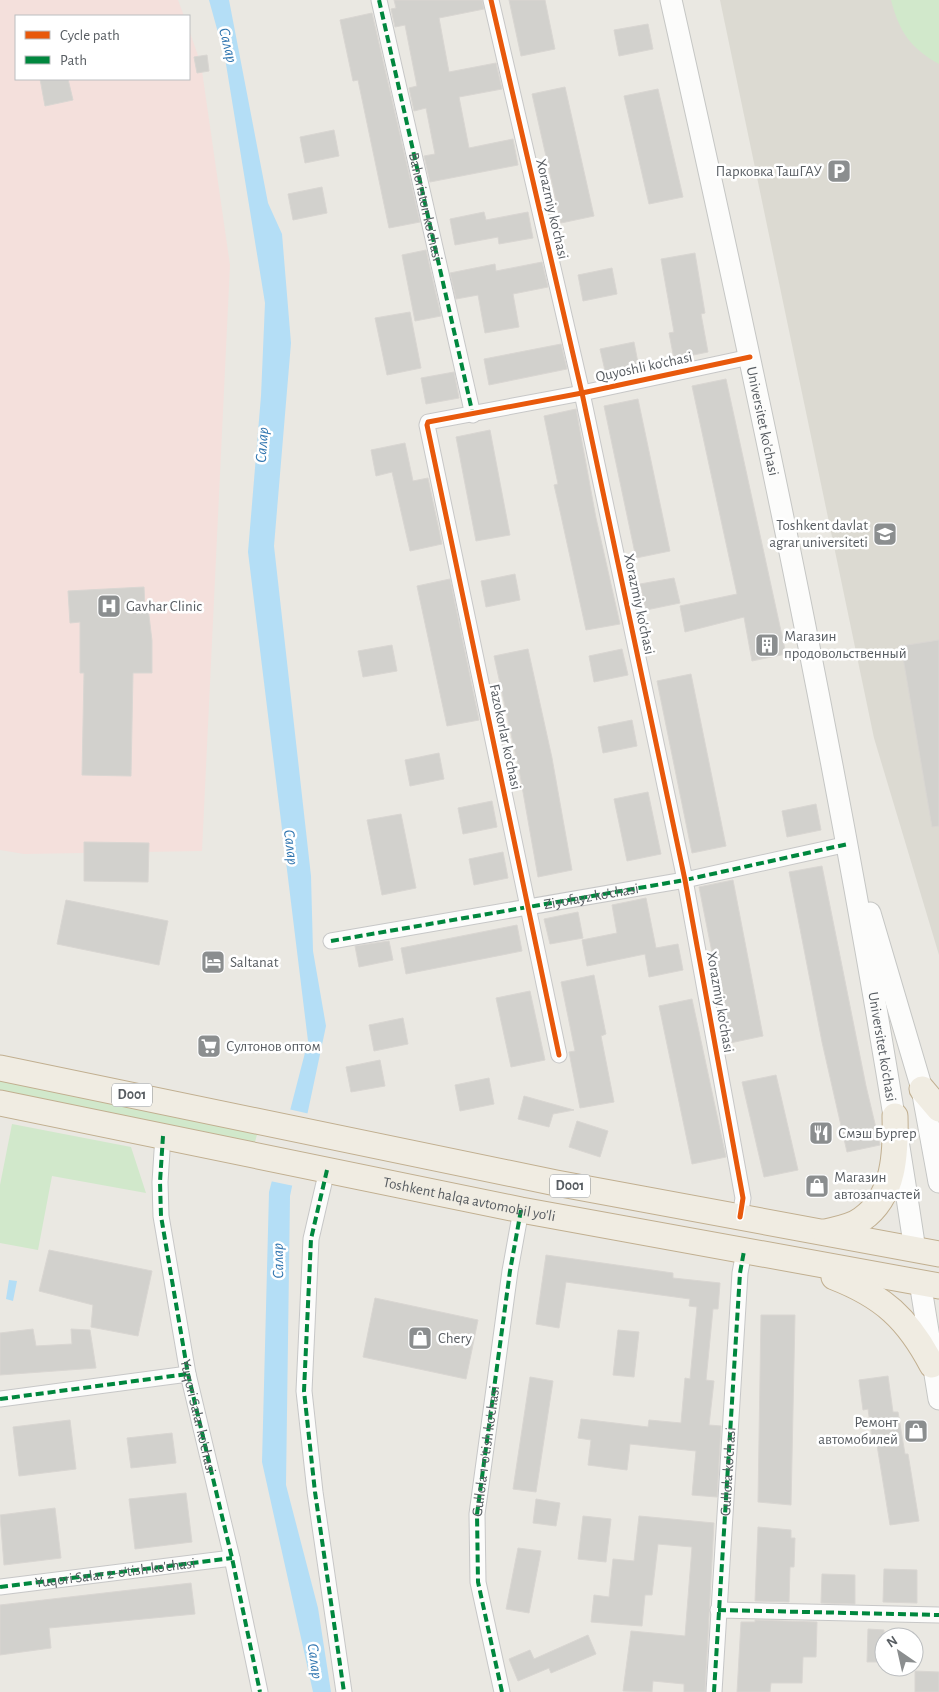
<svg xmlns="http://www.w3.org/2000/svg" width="939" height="1692" viewBox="0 0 939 1692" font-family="'Alegreya Sans',sans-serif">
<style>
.education{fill:#dcdad2}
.medical{fill:#f4e0dc}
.green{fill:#d1e8cb}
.water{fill:#b4def6}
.pier{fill:#eae8e2}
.building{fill:#d2d1cd;stroke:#d9d6d2}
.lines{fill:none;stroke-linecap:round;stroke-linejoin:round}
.minor-casing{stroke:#c7c7c7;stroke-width:17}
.secondary-casing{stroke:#c5c6c4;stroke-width:23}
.trunk-casing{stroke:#c1af90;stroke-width:27}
.minor{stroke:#fcfcfb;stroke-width:15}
.secondary{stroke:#fcfcfb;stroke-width:21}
.trunk{stroke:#f0ece2;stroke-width:25}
.quiet{stroke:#00873e;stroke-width:4;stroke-dasharray:8 4;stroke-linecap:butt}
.cycleway-casing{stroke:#fff;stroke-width:8}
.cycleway{stroke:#e8590c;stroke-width:5}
.labels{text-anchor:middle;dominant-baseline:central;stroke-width:5;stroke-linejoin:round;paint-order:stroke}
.shield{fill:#fff;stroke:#8a8e91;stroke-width:1}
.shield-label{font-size:14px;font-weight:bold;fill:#585d62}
.poi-label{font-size:15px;fill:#585d62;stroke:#fff;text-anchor:start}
.street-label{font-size:15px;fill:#585d62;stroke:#fff}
.water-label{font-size:16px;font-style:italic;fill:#3176b0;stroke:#fff}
</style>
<rect width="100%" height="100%" fill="#eae8e2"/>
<path class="education" d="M720,0H939V955L874,738Z"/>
<path class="medical" d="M0,0H178L184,16H16V79H189V30L201,64L230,265L202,851L24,854L0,850Z"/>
<path class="green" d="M891,0H939V64C910,48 899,31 891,0Z
M0,1078L258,1131L255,1142L0,1090Z
M12,1124L131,1147L146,1193L52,1176L38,1250L0,1243V1185Z"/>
<path class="water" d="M209,0H229L268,203L282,234L291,343L274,546L311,876L313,951L326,1026L290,1196L286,1485L318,1608L331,1692H313L262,1462L269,1192L308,1041L248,552L261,396L265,303L225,58Z
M9,1280L17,1281L13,1301L6,1299Z"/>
<path class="pier" d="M288,1109L310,1114L294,1186L270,1181Z"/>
<path class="building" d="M394,0H482L484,9L439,18L449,72L496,63L502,89L459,97L469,148L513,139L518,165L430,182L424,156L435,154L426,108L414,111L409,88L417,86L405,25L395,27L391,9L396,8Z
M509,0H545L555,49L521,56Z
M372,13L420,222L389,228L358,80L353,81L340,20Z
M648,24L653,49L619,56L614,30Z
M207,55L209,71L197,73L194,57Z
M40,79H68L73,100L45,106Z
M565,87L594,216L561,223L532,94Z
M658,89L683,197L649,204L624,96Z
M334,130L339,156L305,163L300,137Z
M322,187L327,213L293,220L288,194Z
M484,212L486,220L528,212L533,238L499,244L498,237L455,245L450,219Z
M426,250L441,316L415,321L402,255Z
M695,253L705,313L701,314L708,352L674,359L669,333L674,332L661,259Z
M542,262L548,287L513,294L519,327L485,333L478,295L456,299L450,273L495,264L496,271Z
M612,268L617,294L583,301L578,275Z
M410,312L421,368L387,375L375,318Z
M634,342L639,368L606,375L600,349Z
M561,344L567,369L489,385L484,359Z
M454,372L459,398L426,404L421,378Z
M726,379L786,654L752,661L744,617L685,632L680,606L737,594L692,386Z
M638,399L670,551L636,558L604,406Z
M576,409L596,518L620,624L586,630L560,511L554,485L558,484L544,416Z
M490,430L510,535L476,541L456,437Z
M405,443L413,481L428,478L442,544L410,551L392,472L376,476L371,450Z
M515,574L520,600L486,607L481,581Z
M674,578L680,603L646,610L640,584Z
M450,579L479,720L447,726L417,586Z
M144,587L145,608L148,607L152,641V673H133L131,776L82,775L84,673H80V622L70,623L68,591Z
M939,640V826L932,827L901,646Z
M392,645L397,671L363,677L358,651Z
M528,649L552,758L572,870L538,877L520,775L494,656Z
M622,649L628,675L594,682L589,656Z
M691,674L726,846L692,853L657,681Z
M632,720L637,746L603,753L598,727Z
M439,753L444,779L410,786L405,760Z
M648,792L661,854L627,861L614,799Z
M492,801L497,827L463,834L458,808Z
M816,804L821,830L787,837L782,811Z
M401,814L416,888L382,895L367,820Z
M84,842L149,843L148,882L84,881Z
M503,852L508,878L474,885L469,859Z
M822,866L866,1086L880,1145L847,1152L822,1042L789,872Z
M733,880L763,1036L730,1043L699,887Z
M646,898L656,948L678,944L683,970L649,977L645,954L587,966L582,940L617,933L612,905Z
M66,900L168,921L159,965L57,944Z
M578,912L583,938L550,944L544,919Z
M517,925L522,951L406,974L401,948Z
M389,941L393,960L359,967L355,946Z
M594,975L606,1034L601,1036L614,1102L580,1108L569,1052L575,1051L561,982Z
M530,991L545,1060L511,1067L496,998Z
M692,999L726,1157L692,1164L659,1006Z
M403,1018L408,1044L374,1051L369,1025Z
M380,1060L385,1086L351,1092L346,1067Z
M776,1075L798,1170L764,1177L742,1082Z
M489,1078L494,1104L460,1111L455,1085Z
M524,1096L574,1110L553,1114L549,1127L518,1119Z
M577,1121L608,1131L600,1157L569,1147Z
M49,1250L152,1271L138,1336L91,1327L93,1305L39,1291Z
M546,1255L673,1273V1278L720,1283L718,1309H713L706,1380L714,1381L709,1425L721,1426L717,1497L692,1495L696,1451L630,1444L627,1470L588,1465L591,1440L578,1438L581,1419L648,1427L649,1420L681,1423L685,1378L690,1379L697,1307L689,1306L690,1299L566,1282L559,1328L536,1324Z
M375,1298L478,1320L466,1379L363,1357Z
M761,1315H795L791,1505L758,1502Z
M33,1329L36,1346L72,1344L71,1329L90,1330L96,1368L0,1375V1333Z
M618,1330L639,1332L634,1377L613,1375Z
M888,1376L893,1412H898L905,1454H908L919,1521L890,1525L877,1445H873L868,1409L863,1410L859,1380Z
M530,1377L553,1381L536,1492L513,1489Z
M70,1420L76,1469L19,1476L13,1427Z
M172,1433L176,1463L131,1468L127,1438Z
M186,1493L192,1542L135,1549L129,1499Z
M536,1499L560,1503L556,1526L533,1523Z
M55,1508L61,1558L4,1565L0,1515Z
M583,1516L611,1519L606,1562L578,1559Z
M639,1516L714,1523L705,1692H684V1684L653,1681L652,1692L623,1691L631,1631L685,1636L692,1547L658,1544L652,1595H645L642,1626L591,1622L594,1595L609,1597L613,1559L634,1561Z
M758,1527L791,1530V1538H795L794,1567H790L789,1602L755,1601Z
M518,1548L541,1551L529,1613L506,1609Z
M884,1569L917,1570V1603L883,1602Z
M822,1574L855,1575V1604L821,1603Z
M191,1583L195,1614L49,1628L51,1648L0,1655V1605Z
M755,1620L817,1622L816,1657H803L802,1683H771L770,1692H737L741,1622H755Z
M868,1629L884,1630V1662H867Z
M588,1635L596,1654L551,1673L549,1668L518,1681L509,1659L530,1650L534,1659Z
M915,1671L939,1672V1692H915Z"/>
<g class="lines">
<g class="minor-casing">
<g id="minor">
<path id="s1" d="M379,0L473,415"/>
<path d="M491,0L582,393L685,880L743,1198L740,1217"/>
<path id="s2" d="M331,941L685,880L848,844"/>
<path d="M559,1055L427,425L428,422L582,393L750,357"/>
<path d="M163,1136L160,1182L161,1216L188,1374L232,1558L260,1692"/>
<path d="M327,1170L311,1239L304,1391L315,1492L344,1692"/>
<path d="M0,1399L188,1374"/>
<path id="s3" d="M0,1587L232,1558"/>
<path d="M718,1610L939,1615"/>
<path d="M502,1692L478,1582L477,1514L510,1271L521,1210"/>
<path d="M714,1692L740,1273L744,1251"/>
</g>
</g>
<g class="secondary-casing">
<g id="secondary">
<path id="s4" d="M671,0C764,414 852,830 915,1250"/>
<path d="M870,913L922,1089L939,1182"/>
<path d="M920,1282L939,1399"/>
</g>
</g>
<g class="trunk-casing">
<g id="trunk">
<path d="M0,1068L556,1183L939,1254"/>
<path d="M922,1089L939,1109"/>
<path id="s5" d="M0,1103L521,1210L939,1286"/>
<path d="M825,1232C837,1229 852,1227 862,1219C895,1196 896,1152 895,1116"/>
<path d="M834,1277C883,1296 908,1319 932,1365"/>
</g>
</g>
<use href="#minor" class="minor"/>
<use href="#secondary" class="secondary"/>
<use href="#trunk" class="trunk"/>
<g class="quiet">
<path d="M379,0L473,415"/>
<path d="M331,941L685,880L848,844"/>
<path id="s6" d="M163,1136L160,1182L161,1216L188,1374L232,1558L260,1692"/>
<path d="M327,1170L311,1239L304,1391L315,1492L344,1692"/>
<path d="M0,1399L188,1374"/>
<path d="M0,1587L232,1558"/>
<path d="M718,1610L939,1615"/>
<path id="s7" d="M502,1692L478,1582L477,1514L510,1271L521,1210"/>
<path id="s8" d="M714,1692L740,1273L744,1251"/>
</g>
<g class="cycleway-casing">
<path id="cycleway" d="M491,0L582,393L685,880L743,1198L740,1217
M559,1055L427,425L428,422L582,393L750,357"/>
</g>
<use href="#cycleway" class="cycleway"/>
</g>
<defs>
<g id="parking-square" transform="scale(1.25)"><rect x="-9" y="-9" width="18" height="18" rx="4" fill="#8b8e8f" stroke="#fff"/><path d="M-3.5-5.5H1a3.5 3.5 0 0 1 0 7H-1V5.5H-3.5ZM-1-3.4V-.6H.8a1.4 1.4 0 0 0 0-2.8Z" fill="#fff"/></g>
<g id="university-square" transform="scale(1.25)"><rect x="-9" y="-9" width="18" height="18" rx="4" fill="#8b8e8f" stroke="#fff"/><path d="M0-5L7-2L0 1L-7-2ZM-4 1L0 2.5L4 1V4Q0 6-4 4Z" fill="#fff"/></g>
<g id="hospital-square" transform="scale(1.25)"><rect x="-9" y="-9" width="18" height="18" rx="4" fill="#8b8e8f" stroke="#fff"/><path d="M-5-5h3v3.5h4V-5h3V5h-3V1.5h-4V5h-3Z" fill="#fff"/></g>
<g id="building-square" transform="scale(1.25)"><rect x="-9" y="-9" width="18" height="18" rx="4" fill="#8b8e8f" stroke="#fff"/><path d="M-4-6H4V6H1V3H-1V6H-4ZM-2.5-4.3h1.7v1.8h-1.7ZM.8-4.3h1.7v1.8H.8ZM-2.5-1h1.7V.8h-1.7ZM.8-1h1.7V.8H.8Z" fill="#fff"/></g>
<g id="hotel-square" transform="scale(1.25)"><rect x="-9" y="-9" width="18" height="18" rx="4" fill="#8b8e8f" stroke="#fff"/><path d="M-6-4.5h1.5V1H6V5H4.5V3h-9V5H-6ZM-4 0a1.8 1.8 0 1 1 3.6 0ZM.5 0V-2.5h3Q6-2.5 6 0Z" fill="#fff"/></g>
<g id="supermarket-square" transform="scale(1.25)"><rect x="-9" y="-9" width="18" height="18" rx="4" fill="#8b8e8f" stroke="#fff"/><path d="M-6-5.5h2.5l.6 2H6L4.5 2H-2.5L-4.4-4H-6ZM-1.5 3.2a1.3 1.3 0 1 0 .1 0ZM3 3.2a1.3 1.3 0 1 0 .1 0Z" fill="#fff"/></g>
<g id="restaurant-square" transform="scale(1.25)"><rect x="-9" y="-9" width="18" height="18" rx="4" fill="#8b8e8f" stroke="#fff"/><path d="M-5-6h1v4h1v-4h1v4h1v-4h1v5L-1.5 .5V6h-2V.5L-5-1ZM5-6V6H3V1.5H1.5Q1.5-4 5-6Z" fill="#fff"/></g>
<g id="shop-square" transform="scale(1.25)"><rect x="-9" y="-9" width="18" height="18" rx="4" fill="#8b8e8f" stroke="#fff"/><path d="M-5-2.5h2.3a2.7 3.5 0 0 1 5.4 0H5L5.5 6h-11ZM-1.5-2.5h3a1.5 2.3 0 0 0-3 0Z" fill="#fff"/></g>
</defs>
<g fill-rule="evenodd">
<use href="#parking-square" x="839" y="171"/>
<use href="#university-square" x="885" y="534"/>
<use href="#hospital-square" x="109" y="606"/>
<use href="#building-square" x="767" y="645"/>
<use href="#hotel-square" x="213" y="962"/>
<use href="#supermarket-square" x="209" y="1046"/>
<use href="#restaurant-square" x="821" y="1133"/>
<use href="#shop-square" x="817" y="1186"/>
<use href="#shop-square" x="420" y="1338"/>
<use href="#shop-square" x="916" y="1431"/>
</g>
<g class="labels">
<g class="shield">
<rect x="112" y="1083.5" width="40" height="23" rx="4"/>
<rect x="550" y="1174.5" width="40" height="23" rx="4"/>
</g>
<g class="shield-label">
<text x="132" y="1095">D001</text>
<text x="570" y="1186">D001</text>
</g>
<g class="poi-label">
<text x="822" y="171" text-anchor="end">Парковка ТашГАУ</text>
<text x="868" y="525" text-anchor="end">Toshkent davlat<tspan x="868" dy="17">agrar universiteti</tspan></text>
<text x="126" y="606">Gavhar Clinic</text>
<text x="784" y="636">Магазин<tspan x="784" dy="17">продовольственный</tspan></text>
<text x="230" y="962">Saltanat</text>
<text x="226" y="1046">Султонов оптом</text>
<text x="838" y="1133">Смэш Бургер</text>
<text x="834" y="1177">Магазин<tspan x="834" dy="17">автозапчастей</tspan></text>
<text x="438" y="1338">Chery</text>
<text x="898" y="1422" text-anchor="end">Ремонт<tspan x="898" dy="17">автомобилей</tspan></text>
</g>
<g class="street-label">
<text stroke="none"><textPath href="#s1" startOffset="212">Bahoriston ko'chasi</textPath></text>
<text transform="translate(552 209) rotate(77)">Xorazmiy ko'chasi</text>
<text transform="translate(644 367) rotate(-12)">Quyoshli ko'chasi</text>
<text stroke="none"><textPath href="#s4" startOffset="431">Universitet ko'chasi</textPath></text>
<text transform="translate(639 604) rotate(78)">Xorazmiy ko'chasi</text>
<text transform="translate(505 737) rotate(78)">Fazokorlar ko'chasi</text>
<text stroke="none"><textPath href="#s2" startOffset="264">Ziyofayz ko'chasi</textPath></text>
<text transform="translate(720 1002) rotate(80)">Xorazmiy ko'chasi</text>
<text stroke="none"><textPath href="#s4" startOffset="1068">Universitet ko'chasi</textPath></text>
<text stroke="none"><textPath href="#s5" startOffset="479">Toshkent halqa avtomobil yo'li</textPath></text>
<text stroke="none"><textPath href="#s6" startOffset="284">Yuqori Salar ko'chasi</textPath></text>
<text stroke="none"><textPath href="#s7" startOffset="244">Gullola 1-o'tish ko'chasi</textPath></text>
<text stroke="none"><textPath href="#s8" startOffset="221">Gullola ko'chasi</textPath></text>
<text stroke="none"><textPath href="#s3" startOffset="116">Yuqori Salar 2-o'tish ko'chasi</textPath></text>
</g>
<g class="water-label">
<text transform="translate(228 45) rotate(76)">Салар</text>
<text transform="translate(262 445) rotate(-86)">Салар</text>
<text transform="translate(291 847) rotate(83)">Салар</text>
<text transform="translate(278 1261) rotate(-91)">Салар</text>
<text transform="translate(315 1661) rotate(82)">Салар</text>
</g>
</g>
<rect x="15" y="15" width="175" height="65" fill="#ffffff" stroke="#bcbec0"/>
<rect x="25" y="31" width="25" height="8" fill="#e8590c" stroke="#bcbec0"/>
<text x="60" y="40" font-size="15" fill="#585d62">Cycle path</text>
<rect x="25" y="56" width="25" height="8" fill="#00873e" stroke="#bcbec0"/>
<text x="60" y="65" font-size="15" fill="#585d62">Path</text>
<g transform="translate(899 1652) rotate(326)"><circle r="24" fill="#ffffff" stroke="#bcbec0"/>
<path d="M0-4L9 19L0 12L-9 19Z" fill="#8b8e8f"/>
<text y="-8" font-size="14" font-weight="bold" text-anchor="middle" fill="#585d62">N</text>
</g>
</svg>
